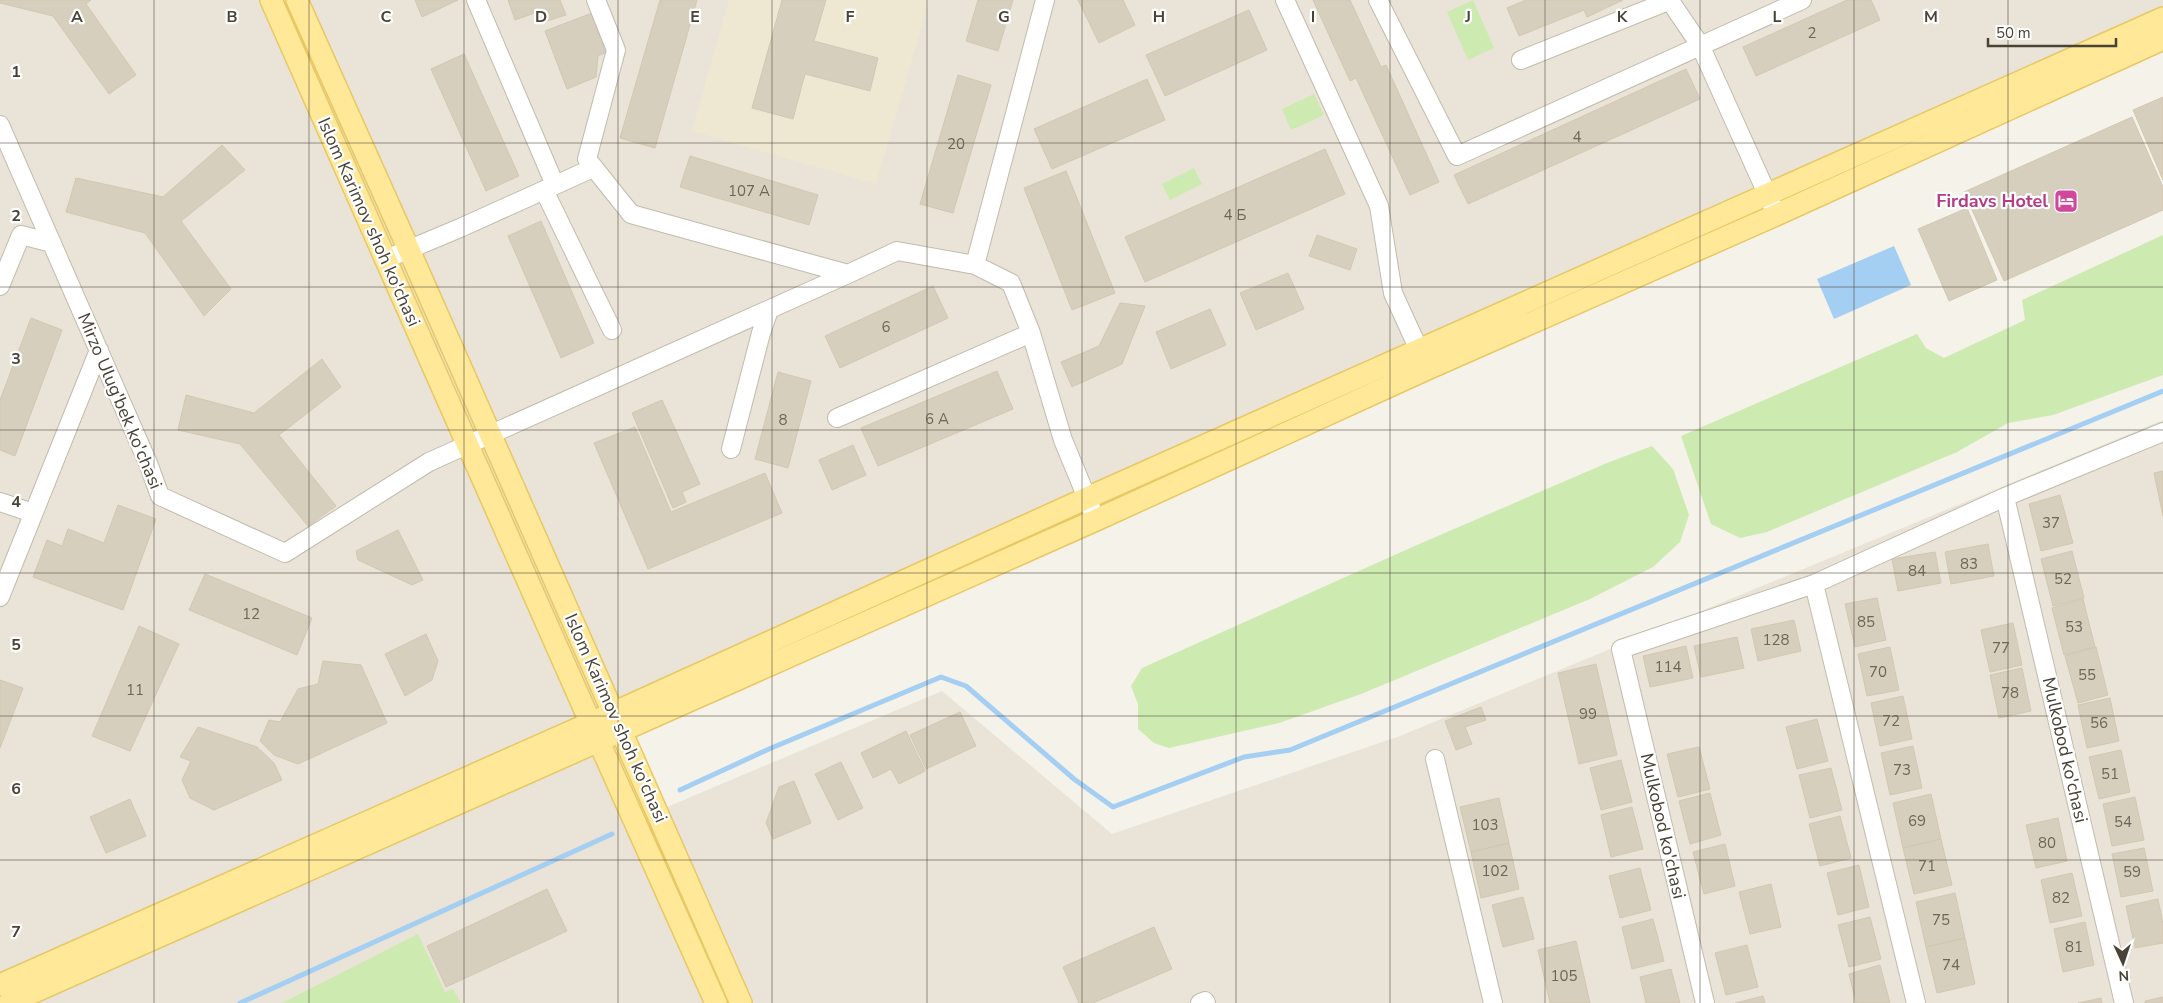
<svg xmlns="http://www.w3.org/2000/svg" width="2163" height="1003" viewBox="0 0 2163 1003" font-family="'Nunito Sans',sans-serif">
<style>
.residential{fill:#e9e4d7}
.education{fill:#eee8d3}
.green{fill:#cdeab1}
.water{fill:#a4cef2}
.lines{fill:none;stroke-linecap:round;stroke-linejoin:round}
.stream{stroke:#a4cef2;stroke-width:5}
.building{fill:#d7cfbe;stroke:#d2c7b1}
.minor-casing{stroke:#c1bbab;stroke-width:20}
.major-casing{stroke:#e7c865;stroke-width:24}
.minor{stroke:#fff;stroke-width:18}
.major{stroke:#ffe898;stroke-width:21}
.grid{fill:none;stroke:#494337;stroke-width:1;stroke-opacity:0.55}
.labels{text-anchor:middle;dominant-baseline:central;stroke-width:4.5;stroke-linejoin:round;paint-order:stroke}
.number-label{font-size:15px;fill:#6c6659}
.hotel-label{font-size:18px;font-weight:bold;fill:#b23c85;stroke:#fff;text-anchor:end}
.street-label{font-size:18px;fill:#494337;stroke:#fff}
.grid-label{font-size:16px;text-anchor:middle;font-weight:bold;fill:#494337;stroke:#fff;stroke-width:4.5;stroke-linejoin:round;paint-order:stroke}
</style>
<rect width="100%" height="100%" fill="#f5f2e9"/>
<path class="residential" d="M0,0H2163V31L604,729L641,818L942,691L1112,834L1400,736L2163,420V1003H0Z"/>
<path class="education" d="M729,0H929L876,184L692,131Z"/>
<path class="green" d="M1473,0L1494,48L1468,60L1447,12Z
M1314,94L1324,115L1291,130L1282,109Z
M1194,168L1202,184L1170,200L1162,184Z
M2163,235V375L2053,415L2008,423L1957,452L1767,532L1740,538L1711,524L1681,436L1917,334L1926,348L1944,358L2025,320L2022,300Z
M1652,446L1673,469L1689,515L1680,542L1653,567L1590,599L1361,694L1279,723L1169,748L1154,743L1138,729V704L1131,686L1142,668L1417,545L1607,463Z
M418,934L445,992L453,989L461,1003H282Z"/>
<path class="water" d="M1894,246L1911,285L1834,319L1817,279Z"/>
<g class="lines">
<path class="stream" d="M680,790L769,749L941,677L966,686L1074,779L1113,807L1244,757L1290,750L2163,391
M240,1003L612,834"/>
</g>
<path class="building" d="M0,0H91L86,4L136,75L109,94L53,16L0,3Z
M415,0H458L422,17Z
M508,0H560L566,15L547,21L543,10L515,20Z
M660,0H697L655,148L620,138Z
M782,0H826L814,41L878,58L870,91L805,74L793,119L752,108Z
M978,0H1013L998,51L966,41Z
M1078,0H1123L1135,25L1099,43Z
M1313,0H1350L1381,67L1386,65L1439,182L1410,195L1356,78L1350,81Z
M1526,0H1623L1587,17L1584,10L1519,36L1507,8Z
M1847,0H1871L1880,20L1756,76L1743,47Z
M1249,10L1267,50L1165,96L1146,55Z
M592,13L607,52L598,56L596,77L567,89L545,31Z
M464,54L519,176L486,191L431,69Z
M1686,69L1700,99L1468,204L1454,175Z
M958,75L991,85L953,213L920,204Z
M1147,79L1165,120L1052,169L1034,129Z
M2163,97V180L2133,110Z
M2132,117L2163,187V210L2004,281L1964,192Z
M222,145L245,170L181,221L231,289L204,316L145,233L66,212L76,178L163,197Z
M1325,149L1345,194L1145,282L1125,237Z
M690,156L818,195L809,225L680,187Z
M1066,171L1115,293L1072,310L1024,188Z
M1967,208L1997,280L1949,301L1918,229Z
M541,221L594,343L561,358L508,236Z
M1317,235L1357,249L1350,270L1309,256Z
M1288,273L1304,309L1256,330L1240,293Z
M933,286L948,318L840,368L825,336Z
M1120,303L1145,306L1122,364L1072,387L1061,362L1099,346Z
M1210,309L1226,345L1171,369L1156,332Z
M31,318L62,330L15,456L0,450V400Z
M322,359L341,387L279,435L336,506L308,526L240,444L178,430L186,395L254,413Z
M997,371L1013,409L878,466L861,428Z
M778,372L811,381L788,468L755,459Z
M662,400L700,484L682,492L686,502L673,508L632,413Z
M635,427L671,512L765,473L782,513L648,569L594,443Z
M853,445L866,475L832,490L819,460Z
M2163,471V516L2154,473Z
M2060,495L2073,543L2041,551L2029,504Z
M118,505L156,519L123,610L33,577L47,540L62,546L68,529L104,543Z
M398,530L423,580L412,585L358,560L356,551Z
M1988,544L1994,576L1951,584L1945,552Z
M2072,551L2084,598L2053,606L2041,559Z
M1935,552L1941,583L1898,591L1892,559Z
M205,574L312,618L297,655L189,610Z
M1877,598L1886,640L1855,647L1845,604Z
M2083,599L2095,647L2064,655L2052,608Z
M1794,620L1801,651L1758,661L1751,629Z
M2013,623L2022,665L1990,672L1981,630Z
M139,626L179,644L130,751L92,736Z
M426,634L438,661L432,680L405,696L385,654Z
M1737,637L1744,668L1701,677L1694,646Z
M1686,646L1693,678L1650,687L1643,656Z
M1890,647L1899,690L1867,696L1858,654Z
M2096,647L2108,695L2078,703L2065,656Z
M323,661L361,665L387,723L298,764L274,755L260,741L269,720L280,722L298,689L318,684Z
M1596,664L1617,755L1579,764L1558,673Z
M2022,668L2031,711L1999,718L1990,675Z
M0,680L23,688L0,748Z
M1903,696L1912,739L1880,746L1871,703Z
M2110,698L2119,741L2087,748L2078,705Z
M1481,707L1486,720L1465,727L1472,744L1456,750L1445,721Z
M960,712L976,746L926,769L910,735Z
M1817,719L1828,761L1797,769L1786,727Z
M198,727L257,747L274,763L282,780L214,810L190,798L182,780L191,761L180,757Z
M906,731L925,771L899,784L891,769L873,778L861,753Z
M1913,746L1922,788L1890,795L1881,753Z
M1699,747L1710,789L1678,797L1667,754Z
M2121,750L2130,792L2099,799L2089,757Z
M1621,760L1632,802L1601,810L1590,768Z
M841,762L863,808L838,820L815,774Z
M1831,768L1842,810L1810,818L1799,775Z
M794,781L811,823L773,839L766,823L779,787Z
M1710,793L1721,835L1690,844L1679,801Z
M1931,794L1941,839L1903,848L1893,803Z
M2135,797L2144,840L2112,846L2103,804Z
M1499,798L1509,843L1471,852L1460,807Z
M130,799L146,836L106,853L90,817Z
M1632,807L1643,849L1611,857L1601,815Z
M1840,816L1851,858L1820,866L1809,824Z
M2058,818L2067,861L2036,868L2026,825Z
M1941,839L1952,885L1914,894L1903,848Z
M1509,843L1519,889L1481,898L1471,852Z
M1725,844L1735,886L1704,894L1693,852Z
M2144,848L2153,891L2121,897L2112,854Z
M1859,865L1869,907L1838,915L1827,873Z
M1640,868L1651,910L1620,918L1609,876Z
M2072,873L2082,916L2050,923L2041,880Z
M1771,884L1781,927L1750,934L1739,892Z
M547,889L567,931L446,987L427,946Z
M1955,893L1965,938L1926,947L1916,902Z
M1523,897L1534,939L1503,947L1492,905Z
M2158,899L2163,924V943L2135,948L2126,906Z
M1870,917L1881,959L1849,967L1838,925Z
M1653,919L1664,961L1632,969L1622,927Z
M2085,922L2094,965L2063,972L2054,929Z
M1154,927L1172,969L1093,1003H1079L1063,967Z
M1965,938L1975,984L1937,993L1926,947Z
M1576,941L1590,1003H1550L1538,950Z
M1747,945L1758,987L1726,995L1715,953Z
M1880,965L1890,1003H1856L1849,974Z
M1671,969L1680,1003H1646L1640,977Z
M1763,996L1765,1003H1735Z
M2163,997V1003H2145V1001Z
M2101,998L2102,1003H2078Z"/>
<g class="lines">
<g class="minor-casing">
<path id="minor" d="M476,0L555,185
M596,0L616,50L587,159L631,214L848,274L897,251L975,265L1011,283L1031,333L1063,440L1096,520
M1285,0L1379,206L1393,293L1424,361
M1378,0L1457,156L1802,0
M1670,1L1700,45L1773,207
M1521,60L1671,0
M0,125L148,463L160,496L285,553L429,462L848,274
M544,190L612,330
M386,259L460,228L593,168
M975,265L1045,0
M0,286L21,235L52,243
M837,418L1031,333
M731,449L761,333L769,310
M2005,497L2124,1003
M0,502L33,513
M1814,584L1916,1003
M0,597L99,350
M1435,759L1493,1003
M1200,1003L1205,1001L1206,1003
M1705,1003L1621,649L1814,584L2005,497L2163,432"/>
</g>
<g class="major-casing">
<path id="major" d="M271,0L599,742L716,1003
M297,0L409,250L741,1003
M0,985L613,713L1087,498L2163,18
M9,1003L1096,520L1427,369L1776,215L2163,39"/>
</g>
<use href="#minor" class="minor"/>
<use href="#major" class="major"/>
</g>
<path class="grid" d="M154,0V1003M309,0V1003M464,0V1003M618,0V1003M772,0V1003M927,0V1003M1082,0V1003M1236,0V1003M1390,0V1003M1545,0V1003M1700,0V1003M1854,0V1003M2008,0V1003M0,143H2163M0,287H2163M0,430H2163M0,573H2163M0,716H2163M0,860H2163"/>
<defs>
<g id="hotel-square" transform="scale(1.25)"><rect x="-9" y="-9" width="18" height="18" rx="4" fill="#d1479c" stroke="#fff"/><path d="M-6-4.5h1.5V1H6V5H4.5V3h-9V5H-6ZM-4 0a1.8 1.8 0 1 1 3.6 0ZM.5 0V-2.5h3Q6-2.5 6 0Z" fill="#fff"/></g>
</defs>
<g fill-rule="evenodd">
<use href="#hotel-square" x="2066" y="201"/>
</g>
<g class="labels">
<g class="number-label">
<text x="1812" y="33">2</text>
<text x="1577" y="137">4</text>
<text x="956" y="144">20</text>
<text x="749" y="191">107 А</text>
<text x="1235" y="215">4 Б</text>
<text x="886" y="327">6</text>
<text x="937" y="419">6 А</text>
<text x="783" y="420">8</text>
<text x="2051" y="523">37</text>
<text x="1969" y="564">83</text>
<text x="1917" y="571">84</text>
<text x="2063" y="579">52</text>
<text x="251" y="614">12</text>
<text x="1866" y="622">85</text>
<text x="2074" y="627">53</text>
<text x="1776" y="640">128</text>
<text x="2001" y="648">77</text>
<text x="1668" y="667">114</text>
<text x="1878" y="672">70</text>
<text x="2087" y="675">55</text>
<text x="135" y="690">11</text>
<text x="2010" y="693">78</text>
<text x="1588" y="714">99</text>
<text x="1891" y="721">72</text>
<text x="2099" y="723">56</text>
<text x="1902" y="770">73</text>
<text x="2110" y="774">51</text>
<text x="1917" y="821">69</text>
<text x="2123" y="822">54</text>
<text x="1485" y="825">103</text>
<text x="2047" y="843">80</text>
<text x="1927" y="866">71</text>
<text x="1495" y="871">102</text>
<text x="2132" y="872">59</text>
<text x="2061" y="898">82</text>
<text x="1941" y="920">75</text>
<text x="2074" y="947">81</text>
<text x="1951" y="965">74</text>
<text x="1564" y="976">105</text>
</g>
<g class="hotel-label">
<text x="2048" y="201">Firdavs Hotel</text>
</g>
<g class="street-label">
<text transform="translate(369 222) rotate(66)">Islom Karimov shoh ko'chasi</text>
<text transform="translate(120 401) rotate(67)">Mirzo Ulug'bek ko'chasi</text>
<text transform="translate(616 718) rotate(66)">Islom Karimov shoh ko'chasi</text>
<text transform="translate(2065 750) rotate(77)">Mulkobod ko'chasi</text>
<text transform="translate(1663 826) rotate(77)">Mulkobod ko'chasi</text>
</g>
</g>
<g class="grid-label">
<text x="77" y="22">A</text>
<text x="232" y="22">B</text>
<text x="386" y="22">C</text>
<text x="541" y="22">D</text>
<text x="695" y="22">E</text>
<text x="850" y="22">F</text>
<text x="1004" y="22">G</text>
<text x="1159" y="22">H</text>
<text x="1313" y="22">I</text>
<text x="1468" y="22">J</text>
<text x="1622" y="22">K</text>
<text x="1777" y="22">L</text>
<text x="1931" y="22">M</text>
<text x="16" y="77">1</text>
<text x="16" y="221">2</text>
<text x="16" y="364">3</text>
<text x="16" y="507">4</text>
<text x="16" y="650">5</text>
<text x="16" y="794">6</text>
<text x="16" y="937">7</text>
</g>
<g transform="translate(2123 963) rotate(177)" stroke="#ffffff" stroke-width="4" paint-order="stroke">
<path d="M0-4L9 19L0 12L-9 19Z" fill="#494337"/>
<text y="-8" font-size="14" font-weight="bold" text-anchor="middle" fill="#494337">N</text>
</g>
<path d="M1988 38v8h128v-8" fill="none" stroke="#494337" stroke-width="2.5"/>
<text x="1996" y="38" font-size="15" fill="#494337" stroke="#ffffff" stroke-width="4" paint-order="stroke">50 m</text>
</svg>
